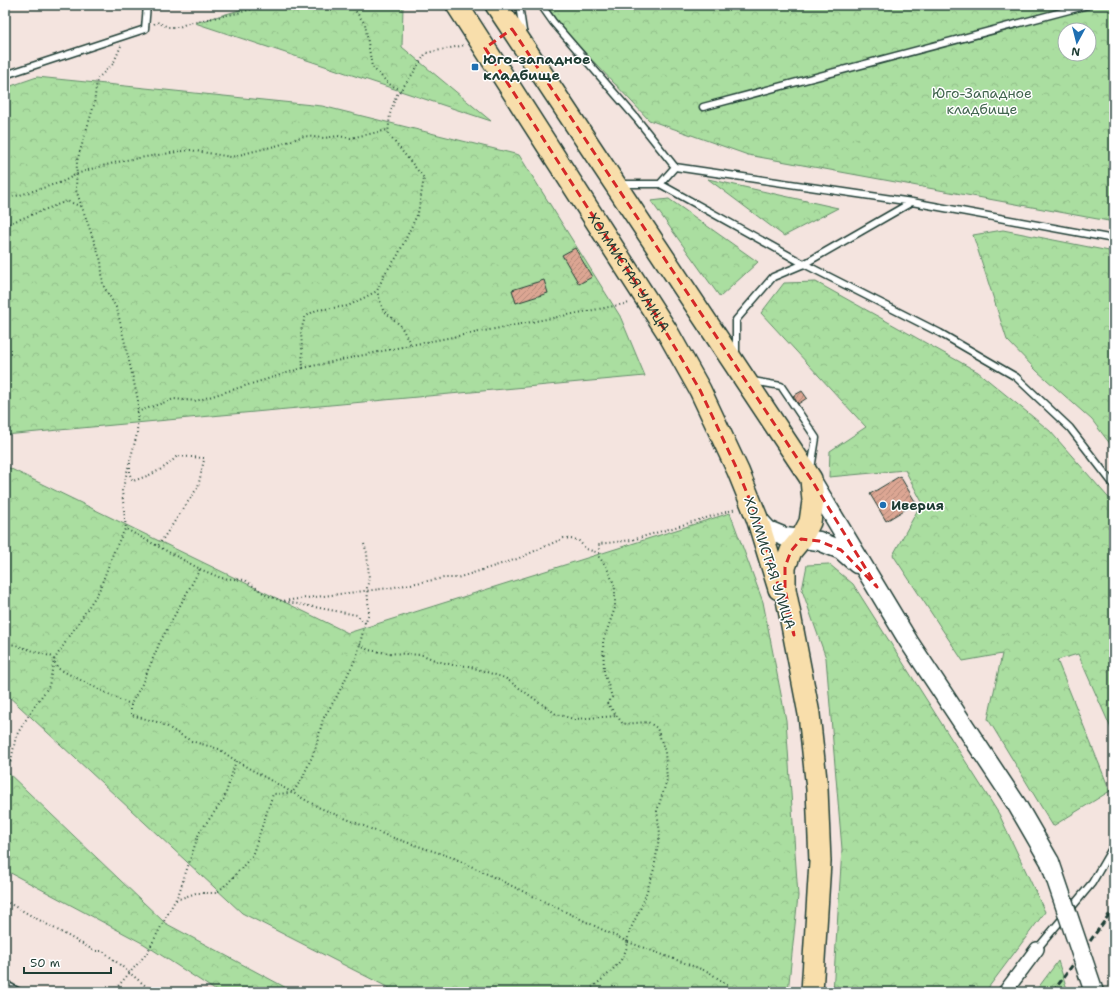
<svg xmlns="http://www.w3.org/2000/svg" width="1119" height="997" viewBox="0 0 1119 997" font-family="'Shantell Sans',sans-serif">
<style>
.forest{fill:url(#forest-crowns);stroke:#648e6a;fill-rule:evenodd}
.building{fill:url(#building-hatch);stroke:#1f3d34}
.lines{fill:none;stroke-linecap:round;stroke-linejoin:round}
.service-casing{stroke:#1f3d34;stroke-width:9}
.minor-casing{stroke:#1f3d34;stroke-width:16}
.secondary-casing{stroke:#1f3d34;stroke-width:21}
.trunk-casing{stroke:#1f3d34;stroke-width:24}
.path{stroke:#1f3d34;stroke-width:2;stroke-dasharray:1 3;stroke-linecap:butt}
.service{stroke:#fff;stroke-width:6}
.minor{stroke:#fff;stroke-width:13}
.secondary{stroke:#fff;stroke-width:18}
.trunk{stroke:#f8deab;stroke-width:21}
.rail{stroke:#1f3d34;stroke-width:3;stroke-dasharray:6 3;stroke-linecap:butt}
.secondary-bridge-casing{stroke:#1f3d34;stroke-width:21;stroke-linecap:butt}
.secondary-bridge{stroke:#fff;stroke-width:18}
.marked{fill:none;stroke:#d62828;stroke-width:3;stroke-dasharray:8 5;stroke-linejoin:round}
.poi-dot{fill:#1f6fb2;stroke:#fff;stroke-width:1.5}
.labels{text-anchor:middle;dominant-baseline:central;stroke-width:3;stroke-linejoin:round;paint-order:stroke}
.poi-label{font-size:14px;font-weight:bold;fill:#1f3d34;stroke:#fff;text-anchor:start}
.park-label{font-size:14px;fill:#42654f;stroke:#fff}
.street-label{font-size:14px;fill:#1f3d34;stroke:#fff}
</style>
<defs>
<pattern id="forest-crowns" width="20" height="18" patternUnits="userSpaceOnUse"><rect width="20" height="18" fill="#aadea0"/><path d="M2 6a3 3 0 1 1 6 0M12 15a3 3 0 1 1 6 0" fill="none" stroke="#92bf8a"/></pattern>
<pattern id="building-hatch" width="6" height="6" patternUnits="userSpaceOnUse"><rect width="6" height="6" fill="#dca693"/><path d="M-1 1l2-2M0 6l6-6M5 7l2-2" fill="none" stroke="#b28879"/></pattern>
</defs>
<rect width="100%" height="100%" fill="#f4e4df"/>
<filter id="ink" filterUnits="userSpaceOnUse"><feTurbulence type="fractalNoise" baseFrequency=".025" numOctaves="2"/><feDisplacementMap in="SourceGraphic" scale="8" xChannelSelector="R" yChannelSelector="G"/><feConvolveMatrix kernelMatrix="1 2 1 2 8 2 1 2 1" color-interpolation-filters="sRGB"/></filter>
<g filter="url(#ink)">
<path class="forest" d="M257,5H403L402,47L491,121L195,23Z
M547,5H1114V222L748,155L649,120L561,27ZM1065,30H1089V54H1065Z
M37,77L322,106L519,155L620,316L645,376L5,435V88Z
M708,179L838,208L784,236Z
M669,199L758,262L720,297L651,201Z
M1003,230L1114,252V449L1092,420L1037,371L1007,340L973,235Z
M816,282L978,372L1050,431L1114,504V735L1078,654L1057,660L1110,791L1053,826L988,719L1002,654L963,661L893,555L922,502L905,470L829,477L830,451L866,427L761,313L784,283Z
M5,466L348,633L730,513L763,602L786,720L798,896L788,992H397L242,913L5,693Z
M829,564L853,584L999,814L1045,912L985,992H833L842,849L826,658L802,590L807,565Z
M5,770L165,923L294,992H218L144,944L5,870Z
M1058,961L1068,992H1035Z"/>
<path class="building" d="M575,248L592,277L579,284L562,255Z
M544,280L548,293L516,303L512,290Z
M802,391L807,398L798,404L793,396Z
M900,476L916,503L886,521L870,494Z"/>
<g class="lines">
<g class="service-casing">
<path id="service" d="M519,5L523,31
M541,5L553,22L636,118L675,167
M5,75L145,29L147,5
M703,107L1088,5
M621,184H660L675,167L912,202L1114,239
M660,184L804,264L940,333L1016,377L1070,428L1114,485
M736,354V320L773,277L804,264L912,202
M753,381L781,386L816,438L811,469
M1037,949L1092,883L1114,845
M5,984L19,992"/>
</g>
<g class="minor-casing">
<path id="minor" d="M1005,992L1037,949"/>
</g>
<g class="secondary-casing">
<path id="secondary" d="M811,479L909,642L1017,805L1050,862
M757,518L768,530L785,537L819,541L841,550L857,564"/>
</g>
<g class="trunk-casing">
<g id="trunk">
<path id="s1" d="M457,5L668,333L700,390L738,471L757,518L779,589"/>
<path d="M496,5L811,479L813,501L810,522L801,539L791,551L785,567V589L809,714L817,789L820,862L812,992"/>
</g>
</g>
<path class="path" d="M351,5L365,24L372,67L389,84L401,90
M154,24L157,22L168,27H179L188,23L238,13L265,5
M121,46L113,64L97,79L94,105L77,161L76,190L101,261L103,285L117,309L138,400L137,434L122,491L126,529L200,569L160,642L142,684L131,704V715L161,723L191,741L219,749L236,761
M5,198L20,195L62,182L77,174L91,169L126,160L190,150L231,157L279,145L304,136L324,138L338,136L350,138L388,130
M5,225L67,201L82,207
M411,345L630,303
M303,368L411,345L401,326L383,310L377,291
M137,412L174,399L196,401L303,368L301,331L305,317L316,310L348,306L377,291L385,273L397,257L418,213L424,178L388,134L390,114L396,96L410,78L426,53L465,45
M130,463V475L133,481C150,475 165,470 177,456L204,458V460L198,487L158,546
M364,544L367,553L369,578L367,588L369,613L365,623
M200,569L221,578L245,580L266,595L282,601L389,588L444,578H457L517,559L564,538L578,540L586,549L599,553
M5,642L53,657L57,668L120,700L131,704
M360,644L368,650L388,653L423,655L437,661L453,665L468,666L505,678L556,714L574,719L617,716
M5,751L11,761L5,770
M11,761L16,736L32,710L49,686L54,660L99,591L114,551L125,529
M176,900L196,893H216L228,883L252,856L273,794L292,793L302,779L315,750L323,719L337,696L357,656L365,623L357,615L282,601
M5,901L95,951H103L153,992
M627,942L630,930L643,903L654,869L660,833L657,811L667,780L665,752L657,728L648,722L623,724L607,703L612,697L604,672L603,641L615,608V586L606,566L599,557V544L632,540L736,509
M628,942L709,972L737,992
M113,992L147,953L179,893L199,833L224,799L236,761L320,808L388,836L454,858L628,942C624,965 604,977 587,992"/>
<use href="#service" class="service"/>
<use href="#minor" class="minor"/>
<use href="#secondary" class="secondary"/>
<use href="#trunk" class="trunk"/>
<path class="rail" d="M1053,992L1114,908"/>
<g class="secondary-bridge-casing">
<path id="secondary-bridge" d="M1050,862L1094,992"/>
</g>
<use href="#secondary-bridge" class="secondary-bridge"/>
</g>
</g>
<path class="marked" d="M512,29L811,479L877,587L841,550L819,541L801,539L791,551L785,567V589L794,635L757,518L738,471L700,390L647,300L485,48Z"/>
<g class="poi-dot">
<rect x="471" y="63" width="8" height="8" rx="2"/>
<circle cx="883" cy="505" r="4"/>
</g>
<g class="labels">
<g class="poi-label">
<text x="483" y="59">Юго-западное<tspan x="483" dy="16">кладбище</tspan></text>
<text x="891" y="505">Иверия</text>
</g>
<g class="park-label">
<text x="982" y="93">Юго-Западное<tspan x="982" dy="16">кладбище</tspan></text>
</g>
<g class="street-label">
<text stroke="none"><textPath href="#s1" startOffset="318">ХОЛМИСТАЯ УЛИЦА</textPath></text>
<text transform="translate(770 563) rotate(72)">ХОЛМИСТАЯ УЛИЦА</text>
</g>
</g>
<rect width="1119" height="997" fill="none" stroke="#fff" stroke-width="20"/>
<rect x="10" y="10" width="1099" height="977" fill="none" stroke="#1f3d34" stroke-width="1.5" filter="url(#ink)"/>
<g transform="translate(1077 42) rotate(187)"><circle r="19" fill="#ffffff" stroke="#a5b1ae"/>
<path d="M0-3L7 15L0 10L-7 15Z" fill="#1f6fb2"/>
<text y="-6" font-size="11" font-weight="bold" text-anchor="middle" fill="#1f3d34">N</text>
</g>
<path d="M24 967v6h87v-6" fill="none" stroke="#1f3d34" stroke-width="2"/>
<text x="30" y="967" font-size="12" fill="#1f3d34" stroke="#ffffff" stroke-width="3" paint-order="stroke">50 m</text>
</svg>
